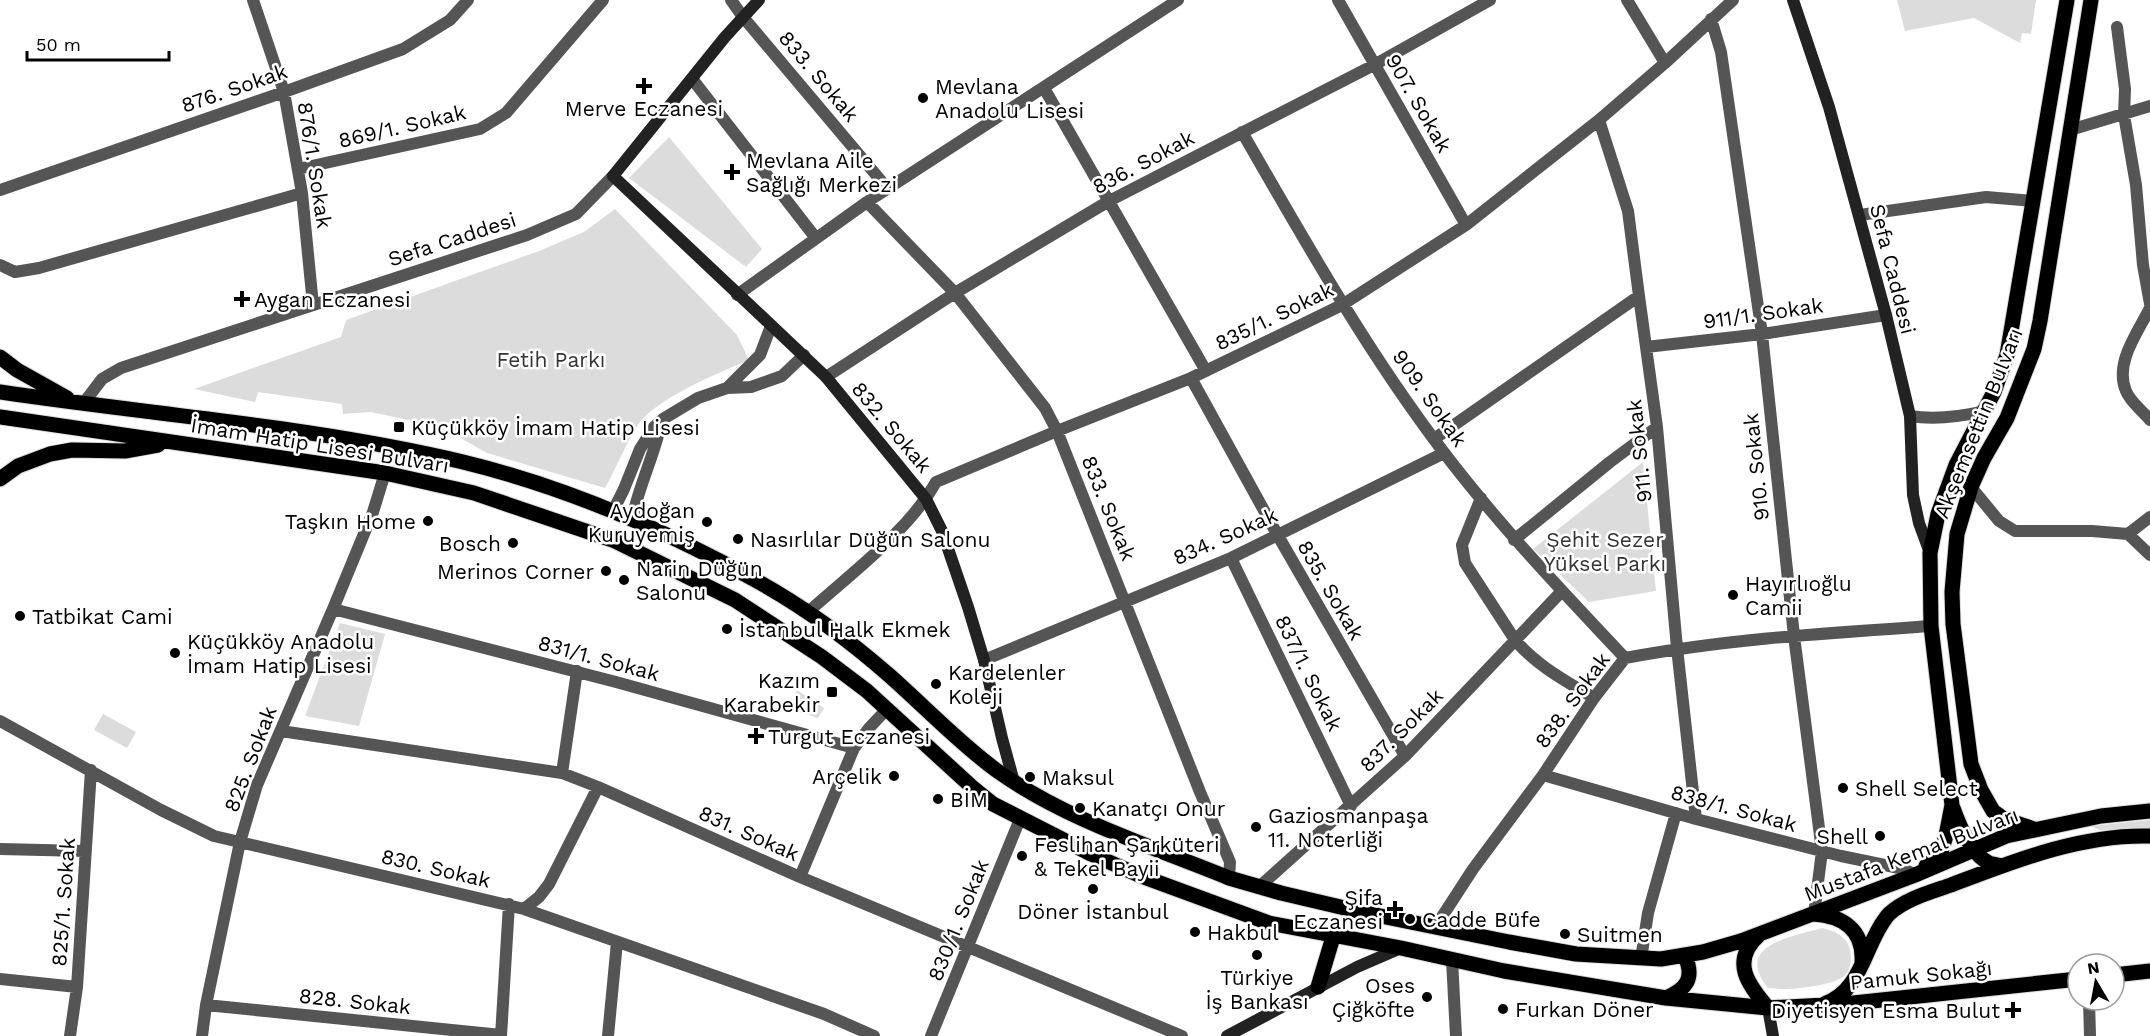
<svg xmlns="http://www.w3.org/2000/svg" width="2150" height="1036" viewBox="0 0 2150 1036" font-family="'Work Sans',sans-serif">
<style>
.green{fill:#dcdcdc}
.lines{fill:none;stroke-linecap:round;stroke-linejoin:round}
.primary-casing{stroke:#dbdbdb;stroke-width:17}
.street{stroke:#555;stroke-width:12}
.secondary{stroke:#222;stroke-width:12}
.primary{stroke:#000;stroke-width:15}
.poi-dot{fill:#000;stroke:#fff;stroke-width:2}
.labels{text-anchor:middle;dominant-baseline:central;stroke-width:5;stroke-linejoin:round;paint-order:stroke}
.street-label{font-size:21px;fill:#000;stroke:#fff}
.poi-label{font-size:21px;fill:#000;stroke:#fff;text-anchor:start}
.park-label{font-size:21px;fill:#333;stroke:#fff}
</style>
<rect width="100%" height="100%" fill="#fff"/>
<path class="green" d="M1897,0H2036L2031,34L2022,33L2020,43L1974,18L1905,31Z
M669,137L762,249L746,267L629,178Z
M615,209L737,335L749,360C720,372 658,398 640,422C627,440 616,469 605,488L487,453L441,427L371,412L343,414L342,404L258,392L255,402L194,389L341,337L346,320L539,251L584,232Z
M1643,462L1656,591L1589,602L1533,549Z
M340,623L385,634L359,726L305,716Z
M797,690L824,708L818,718L789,709Z
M103,714L136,732L127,748L94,730Z
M2150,820V829L2099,830L2091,826Z
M1822,928C1839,932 1851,939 1851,958C1851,964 1849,971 1845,975C1833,987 1784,991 1768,988C1733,945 1792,937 1822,928Z"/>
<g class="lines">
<g class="primary-casing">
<path id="primary" d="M0,357L17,370L67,398
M0,392C154,415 311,426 463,462C566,487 665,530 757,581C804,607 849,640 890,676C925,707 958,742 996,770C1066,820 1151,846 1229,878L1281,893L1366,913L1509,942L1576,954L1661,959L1703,952L1741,941L1915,875L2006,836L2101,816L2150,811
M0,417L385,473L474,493L615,541L735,600L822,657L867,691L972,787L993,804L1091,854L1141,876L1269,923L1401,948L1504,971L1666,998L1768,1008L1844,1004L2078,979
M0,479L18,466L50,454L72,450L125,451L158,445
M1953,808C1959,825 1971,854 1989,863C1992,864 1998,865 2002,866
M2034,829L2004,819L1993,811L1981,790L1971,764L1953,624L1952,592L1957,534L1971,487L1984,458L2007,418L2034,349L2040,321L2091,0
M1926,866L1940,855L1946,836L1952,805L1931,626L1930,553L1938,514L1956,465L1994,392L2007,355L2067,0
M1814,914C1843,916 1864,930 1862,962
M1759,935C1730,961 1748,985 1768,1008
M2114,975L2150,971
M1318,987L1333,937
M1666,998C1686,989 1695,979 1685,956
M1824,1004C1859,992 1863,954 1881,925C1883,922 1886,917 1889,914C1905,899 1931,892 1951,885C2014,861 2081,834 2150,836"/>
</g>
<path class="street" d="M253,0L284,92L302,193L313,305
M731,0L743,17L888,189
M1338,0L1466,225
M1627,0L1665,63
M1711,19L1721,52L1762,334L1794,636L1822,851L1814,914
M2117,27L2125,89L2124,115L2136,185L2143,265L2150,304
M693,80L815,237
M1044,88L1206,371
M1599,120L1628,211L1639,296L1657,427L1677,648L1696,819
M2070,130L2150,106
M1242,132C1305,241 1366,350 1442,450C1498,524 1562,591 1625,658
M298,169L480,129L506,113L603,0
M0,190L284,92L403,49L450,20L468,0
M867,202L955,293L1045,408L1057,431L1200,792L1230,862L1229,878
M1860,215L1986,197L2034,201
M0,265L15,272L39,268L302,193
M737,295L867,202L1178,0
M2150,308C2138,332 2114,363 2126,391C2130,402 2143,411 2150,420
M1646,347L1762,334L1886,315
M826,377L955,293L1109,201L1374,65L1490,0
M1191,378L1277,534L1405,756
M727,388L760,355L771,326
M83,404L102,379L121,368L527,235L576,214L613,176
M1910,416C1935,420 1959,417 1985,411
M1434,439L1639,296
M1971,487L1999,521L2015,531H2092L2128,534L2150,555
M1481,498L1462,545L1465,563L1515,640C1537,666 1566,681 1594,698
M613,511L624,489L640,449L654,427L663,419L698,398L727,388L751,387L782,376L804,355
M632,519C639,485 655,454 662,420
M2128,534L2150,517
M1514,540L1610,462L1657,427
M1231,558L1351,806
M333,609L616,682L854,748
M807,613C849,575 908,532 936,482L1057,431L1191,378L1342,305L1466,225L1599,120L1665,63L1733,0
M984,660L1231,558L1444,453
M0,721L161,810L214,836L524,909L824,1014L874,1036
M281,731L562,773L598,787L800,877L1182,1036
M562,773L577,671
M1543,775L1696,819L1841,856L1904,869L1915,875
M0,849L85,851
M800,877L854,748L870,727L887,709
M1259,887L1405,756L1562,591
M524,909L539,897L549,884L598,787
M1436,926L1473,869L1543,775L1594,698L1625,658C1726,639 1828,633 1931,626
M1641,959L1648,913L1676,813
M1452,960L1456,1036
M0,979L77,987
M2089,1000L2090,1036
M206,1005L501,1035
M70,1036L77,987L91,770
M202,1036L206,1005L240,842L257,785L333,609L373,512L385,473
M501,1036L509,904
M608,1036L617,942
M931,1036L1020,819"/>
<path class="secondary" d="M759,0L725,37L613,176L826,377L926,499L942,531L968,607L984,660L1002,738L1014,782
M1793,0L1829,107L1886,315L1910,416L1913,495L1919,523L1930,553
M1768,1008L1773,1036
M1227,1036L1357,967L1401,948"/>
<use href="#primary" class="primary"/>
</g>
<g class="poi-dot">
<path d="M641 77h6v6h6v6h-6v6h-6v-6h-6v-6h6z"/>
<circle cx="923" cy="98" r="6"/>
<path d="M729 163h6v6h6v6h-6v6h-6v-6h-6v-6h6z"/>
<path d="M239 290h6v6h6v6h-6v6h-6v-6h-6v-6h6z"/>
<rect x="393" y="421" width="12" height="12" rx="3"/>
<circle cx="428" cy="521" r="6"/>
<circle cx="707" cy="522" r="6"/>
<circle cx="738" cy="539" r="6"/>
<circle cx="513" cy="543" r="6"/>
<circle cx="606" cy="571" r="6"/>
<circle cx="624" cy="580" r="6"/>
<circle cx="1733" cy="595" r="6"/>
<circle cx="20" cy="616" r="6"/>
<circle cx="727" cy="629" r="6"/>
<circle cx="175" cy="653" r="6"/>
<circle cx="936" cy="684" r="6"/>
<rect x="826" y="686" width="12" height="12" rx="3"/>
<path d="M753 727h6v6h6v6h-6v6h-6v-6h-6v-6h6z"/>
<circle cx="894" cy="776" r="6"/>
<circle cx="1030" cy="777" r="6"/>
<circle cx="1843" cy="788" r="6"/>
<circle cx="938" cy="799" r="6"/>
<circle cx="1080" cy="808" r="6"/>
<circle cx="1256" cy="827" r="6"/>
<circle cx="1880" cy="836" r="6"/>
<circle cx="1022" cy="856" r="6"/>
<circle cx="1093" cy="889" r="6"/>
<path d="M1392 900h6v6h6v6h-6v6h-6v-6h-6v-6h6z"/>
<circle cx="1410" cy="919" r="6"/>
<circle cx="1195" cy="932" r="6"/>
<circle cx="1565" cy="934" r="6"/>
<circle cx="1257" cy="955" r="6"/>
<circle cx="1427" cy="997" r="6"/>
<circle cx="1503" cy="1009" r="6"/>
<path d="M2010 1001h6v6h6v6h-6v6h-6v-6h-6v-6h6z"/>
</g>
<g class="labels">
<g class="street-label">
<text transform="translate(819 76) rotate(50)">833. Sokak</text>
<text transform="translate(234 88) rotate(-19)">876. Sokak</text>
<text transform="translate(1419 103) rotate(60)">907. Sokak</text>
<text transform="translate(402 126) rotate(-13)">869/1. Sokak</text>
<text transform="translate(1143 162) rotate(-28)">836. Sokak</text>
<text transform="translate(315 165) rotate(81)">876/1. Sokak</text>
<text transform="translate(452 239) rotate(-18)">Sefa Caddesi</text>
<text transform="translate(1893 269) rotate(76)">Sefa Caddesi</text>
<text transform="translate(1763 313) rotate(-8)">911/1. Sokak</text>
<text transform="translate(1274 316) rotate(-26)">835/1. Sokak</text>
<text transform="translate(1430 398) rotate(55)">909. Sokak</text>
<text transform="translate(1978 423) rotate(-68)">Akşemsettin Bulvarı</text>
<text transform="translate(892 427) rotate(50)">832. Sokak</text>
<text transform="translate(320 445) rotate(9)">İmam Hatip Lisesi Bulvarı</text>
<text transform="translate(1639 451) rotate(-96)">911. Sokak</text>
<text transform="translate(1756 467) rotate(-96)">910. Sokak</text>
<text transform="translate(1109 508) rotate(68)">833. Sokak</text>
<text transform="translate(1225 536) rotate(-24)">834. Sokak</text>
<text transform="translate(1331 590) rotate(60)">835. Sokak</text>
<text transform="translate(599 658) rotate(15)">831/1. Sokak</text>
<text transform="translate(1309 673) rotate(64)">837/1. Sokak</text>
<text transform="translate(1572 700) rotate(-54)">838. Sokak</text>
<text transform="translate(1401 730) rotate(-45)">837. Sokak</text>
<text transform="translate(250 759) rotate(-69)">825. Sokak</text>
<text transform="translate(1734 808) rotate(15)">838/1. Sokak</text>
<text transform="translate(749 833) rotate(24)">831. Sokak</text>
<text transform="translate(1911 854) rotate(-21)">Mustafa Kemal Bulvarı</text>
<text transform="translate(436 868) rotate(13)">830. Sokak</text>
<text transform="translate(63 902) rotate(-86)">825/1. Sokak</text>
<text transform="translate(958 920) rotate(-68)">830/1. Sokak</text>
<text transform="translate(1921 975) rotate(-6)">Pamuk Sokağı</text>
<text transform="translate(355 1001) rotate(6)">828. Sokak</text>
</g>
<g class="poi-label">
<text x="935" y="86">Mevlana<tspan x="935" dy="24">Anadolu Lisesi</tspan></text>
<text x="644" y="108" text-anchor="middle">Merve Eczanesi</text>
<text x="746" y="160">Mevlana Aile<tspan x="746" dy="24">Sağlığı Merkezi</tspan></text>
<text x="254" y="299">Aygan Eczanesi</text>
<text x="411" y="427">Küçükköy İmam Hatip Lisesi</text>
<text x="695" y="510" text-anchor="end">Aydoğan<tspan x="695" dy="24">Kuruyemiş</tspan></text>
<text x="416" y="521" text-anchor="end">Taşkın Home</text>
<text x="750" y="539">Nasırlılar Düğün Salonu</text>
<text x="501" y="543" text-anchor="end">Bosch</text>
<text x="636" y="568">Narin Düğün<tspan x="636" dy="24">Salonu</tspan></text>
<text x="594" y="571" text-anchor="end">Merinos Corner</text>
<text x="1745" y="583">Hayırlıoğlu<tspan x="1745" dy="24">Camii</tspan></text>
<text x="32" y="616">Tatbikat Cami</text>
<text x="739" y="629">İstanbul Halk Ekmek</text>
<text x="187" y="641">Küçükköy Anadolu<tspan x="187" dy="24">İmam Hatip Lisesi</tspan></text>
<text x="948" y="672">Kardelenler<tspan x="948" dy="24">Koleji</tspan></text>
<text x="820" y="680" text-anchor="end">Kazım<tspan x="820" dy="24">Karabekir</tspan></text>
<text x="768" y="736">Turgut Eczanesi</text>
<text x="882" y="776" text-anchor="end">Arçelik</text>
<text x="1042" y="777">Maksul</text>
<text x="1855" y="788">Shell Select</text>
<text x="950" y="799">BİM</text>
<text x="1092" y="808">Kanatçı Onur</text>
<text x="1268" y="815">Gaziosmanpaşa<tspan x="1268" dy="24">11. Noterliği</tspan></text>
<text x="1868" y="836" text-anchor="end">Shell</text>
<text x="1034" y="844">Feslihan Şarküteri<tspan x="1034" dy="24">&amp; Tekel Bayii</tspan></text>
<text x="1383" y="897" text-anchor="end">Şifa<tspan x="1383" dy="24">Eczanesi</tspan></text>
<text x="1093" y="911" text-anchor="middle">Döner İstanbul</text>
<text x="1422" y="919">Cadde Büfe</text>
<text x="1207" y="932">Hakbul</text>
<text x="1577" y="934">Suitmen</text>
<text x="1257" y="977" text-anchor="middle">Türkiye<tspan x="1257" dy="24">İş Bankası</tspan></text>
<text x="1415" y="985" text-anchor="end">Oses<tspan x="1415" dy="24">Çiğköfte</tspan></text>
<text x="1515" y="1009">Furkan Döner</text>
<text x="2000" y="1010" text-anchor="end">Diyetisyen Esma Bulut</text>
</g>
<g class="park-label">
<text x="551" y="359">Fetih Parkı</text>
<text x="1605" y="539">Şehit Sezer<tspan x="1605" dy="24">Yüksel Parkı</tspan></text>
</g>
</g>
<g transform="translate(2096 982) rotate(350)"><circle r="28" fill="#ffffff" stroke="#999999" stroke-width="1.5"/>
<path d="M0-4.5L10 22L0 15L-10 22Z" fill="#000000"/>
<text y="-9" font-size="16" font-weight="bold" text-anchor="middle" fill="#000000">N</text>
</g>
<path d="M27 51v9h142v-9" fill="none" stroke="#000000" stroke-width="3"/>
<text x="36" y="51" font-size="18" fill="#000000" stroke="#ffffff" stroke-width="4.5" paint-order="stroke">50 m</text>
</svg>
